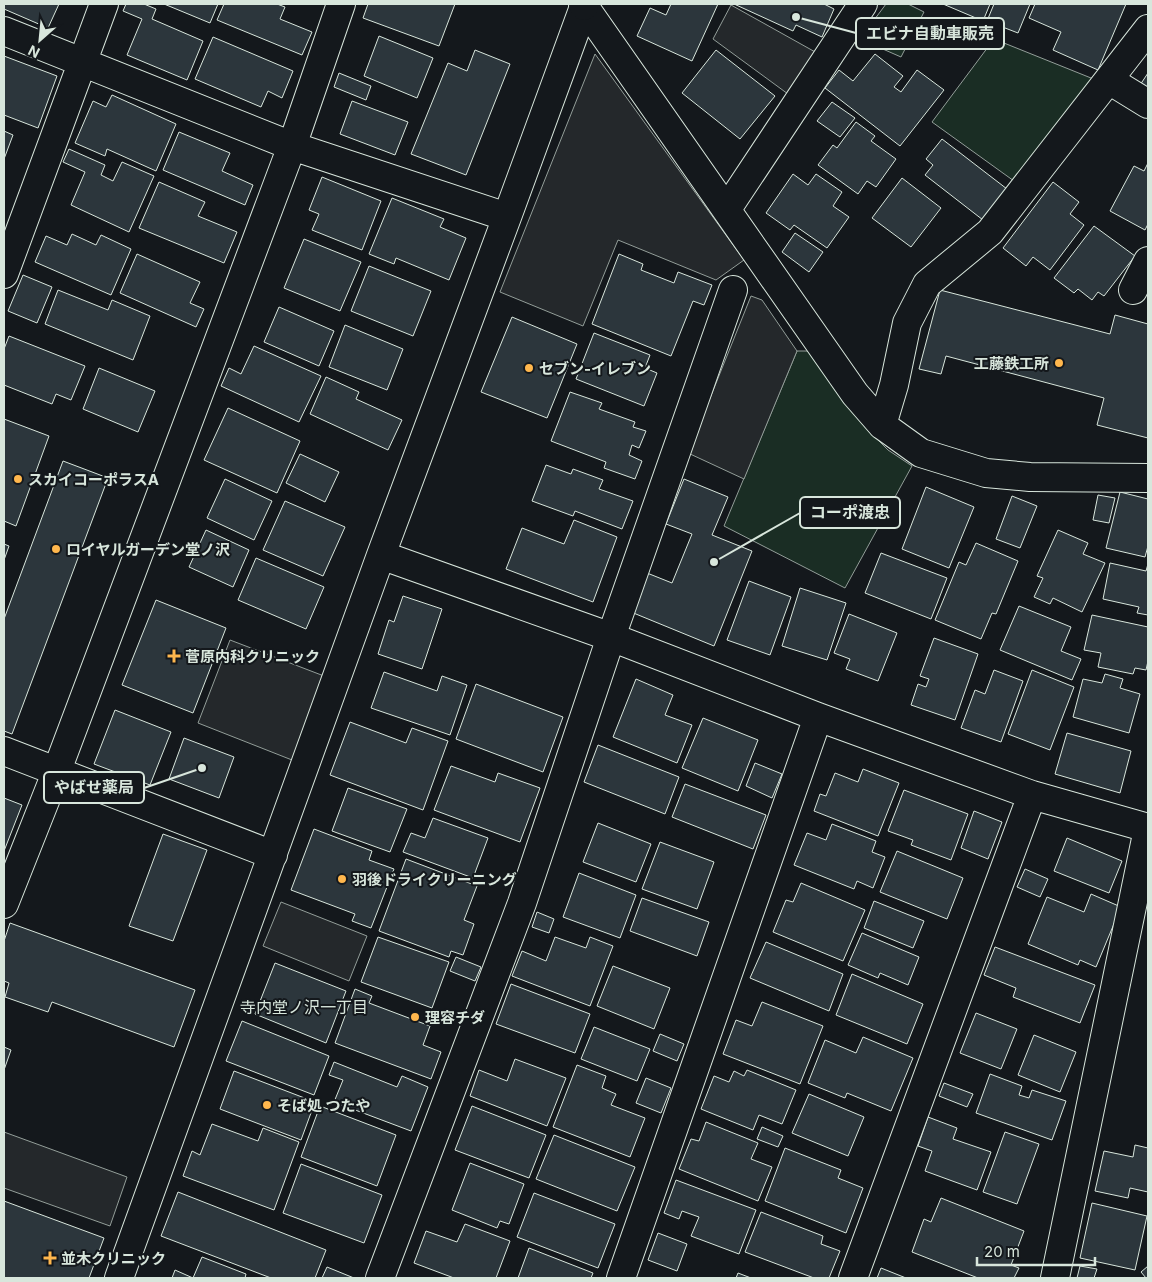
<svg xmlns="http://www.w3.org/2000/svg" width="1152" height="1282" viewBox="0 0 1152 1282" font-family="Inter,'Noto Sans JP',sans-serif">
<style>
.green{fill:#1a2d24;stroke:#939e99}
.parking{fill:#24282b;stroke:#939e99}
.building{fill:#2c363c;stroke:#d8e6dc}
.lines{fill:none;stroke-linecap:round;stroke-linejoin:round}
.minor-casing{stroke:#d8e6dc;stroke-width:30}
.tertiary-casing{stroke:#d8e6dc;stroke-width:30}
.minor{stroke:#14181c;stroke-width:28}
.tertiary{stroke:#14181c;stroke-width:28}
.poi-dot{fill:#ffb74d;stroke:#14181c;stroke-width:2}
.labels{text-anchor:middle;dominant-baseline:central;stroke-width:4;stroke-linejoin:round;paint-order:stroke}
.poi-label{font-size:15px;font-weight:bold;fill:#d8e6dc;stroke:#14181c;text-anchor:start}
.neighbourhood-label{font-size:16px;fill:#d8e6dc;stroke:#14181c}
.leader{fill:none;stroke:#d8e6dc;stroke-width:2}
.callout-dot{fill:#d8e6dc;stroke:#14181c;stroke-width:2}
.callout{fill:#14181c;stroke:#d8e6dc;stroke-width:2}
.callout-label{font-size:16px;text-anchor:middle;font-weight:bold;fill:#d8e6dc}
</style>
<rect width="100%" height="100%" fill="#14181c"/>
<path class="green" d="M886,4H908L924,12L901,57L860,39Z
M994,39L1096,80L1014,181L932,122Z
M797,351H813L865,427L888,450L912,466L845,588L724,526Z"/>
<path class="parking" d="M731,5L817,53L788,94L713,39Z
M595,54L744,260L716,280L618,240L583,326L500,292Z
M751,296L762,300L797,351L744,479L688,453Z
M230,640L324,676L292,760L198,723Z
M281,902L367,936L349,981L263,946Z
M4,1132L127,1177L110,1226L4,1188Z"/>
<path class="building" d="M4,4H59L48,28L4,9Z
M126,4H144L156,9L152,19L203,41L187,80L127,55L142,19L123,11Z
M164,4H218L210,23Z
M224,4H277L285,7L280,19L312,32L302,55L217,20Z
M368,4H455L439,46L363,18Z
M671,4H718L692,61L637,36L650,8L666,15Z
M734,4H824L834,9L822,37L796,25L793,31Z
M943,4H990L983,21Z
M994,4H1030L1018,33L987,21Z
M1035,4H1126L1098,70L1053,50L1061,32L1029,18Z
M379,36L433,58L417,98L364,76Z
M213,37L293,71L282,98L268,91L261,107L195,79Z
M475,50L510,64L466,175L411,154L448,63L467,71Z
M716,50L775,96L740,139L682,93Z
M875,54L903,76L894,87L901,92L917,70L944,90L900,146L825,88L839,70L853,81Z
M4,56L57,76L38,128L4,115Z
M339,73L371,86L366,100L334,87Z
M1148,73V91L1140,85Z
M112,95L176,124L156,171L107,149L105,156L75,143L93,101L106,107Z
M352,101L408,122L395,155L340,134Z
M832,102L855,118L840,137L817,121Z
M856,122L875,136L871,141L896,159L876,187L867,181L858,194L818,165L833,145L837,148Z
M4,131L13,135L4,159Z
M179,132L230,153L222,171L253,185L245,205L163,170Z
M942,139L1007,189L983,220L925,175L933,165L926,159Z
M69,149L105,165L101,175L113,181L122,162L154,176L129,232L71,205L85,172L63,162Z
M1148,163V224L1145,230L1110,211L1134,166L1144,171Z
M793,174L808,185L816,174L842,192L833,206L849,217L827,248L794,225L790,230L766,213Z
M322,177L381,201L362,250L312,230L319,214L309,210Z
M902,178L941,208L911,247L872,218Z
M159,182L205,202L198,216L237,232L224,263L139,228Z
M1053,182L1079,202L1070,214L1084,225L1050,270L1033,257L1026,266L1003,248Z
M392,198L444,219L440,227L466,238L449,280L396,258L394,264L369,254Z
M1094,226L1135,256L1104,296L1098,292L1092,300L1078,289L1074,293L1054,278Z
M795,233L823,252L809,272L782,252Z
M72,234L96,245L101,235L131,249L111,295L35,262L46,236L67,245Z
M304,239L361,262L340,311L284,288Z
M137,254L200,282L190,303L204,309L196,327L120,293Z
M619,254L643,264L641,270L674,283L678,272L712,285L704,305L693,301L671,356L592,324Z
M369,266L431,291L413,336L351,311Z
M23,275L52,287L37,323L8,311Z
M58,290L108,310L112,300L150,316L133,360L45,324Z
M940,290L1110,334L1115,315L1148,324V438L1097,425L1104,398L946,356L941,374L919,369Z
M279,307L334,331L319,366L264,342Z
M512,317L577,344L547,418L481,392Z
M345,325L403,349L387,390L329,367Z
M594,333L650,355L645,368L657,373L644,406L576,379Z
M9,336L85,366L71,400L56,394L52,404L4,385V349Z
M254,346L321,376L299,422L221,386L229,368L241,374Z
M99,368L155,391L138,432L83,409Z
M326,377L359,392L356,399L402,420L388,450L310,414Z
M570,392L602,403L599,409L635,422L633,427L646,431L639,448L632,445L629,455L642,461L635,479L604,468L606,462L551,441Z
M228,408L300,441L277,493L204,460Z
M4,419L49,436L16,526L4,521Z
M300,454L339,472L325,502L286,483Z
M63,461L108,478L12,734L4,731V619Z
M546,465L571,474L573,469L603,480L599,489L633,501L622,529L575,511L573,516L532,501Z
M225,479L272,501L254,540L207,518Z
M684,479L728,497L712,535L752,551L714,646L631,612L647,573L672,583L692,534L666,524Z
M926,487L974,507L949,568L902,549Z
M1120,492L1148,499V546L1145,557L1106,548Z
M1098,495L1115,498L1109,523L1093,520Z
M1012,496L1037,506L1020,548L996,539Z
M285,501L345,527L323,576L263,550Z
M574,520L617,537L593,602L506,569L522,528L564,544Z
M206,530L249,550L233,587L189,567Z
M1058,530L1088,543L1083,554L1105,563L1082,612L1053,598L1050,604L1034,597L1043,578L1037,576Z
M976,543L1018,561L996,614L992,613L981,639L935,620L959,562L966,565Z
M4,544L9,546L4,560Z
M881,553L947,578L931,619L865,593Z
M256,558L324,587L306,629L238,600Z
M1110,563L1146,571L1148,564V615L1137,613L1139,607L1103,599Z
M749,581L791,597L770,655L727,640Z
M800,588L846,603L827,660L782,646Z
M403,596L442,609L422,669L378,654L389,620L394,622Z
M156,600L226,628L193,713L122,685Z
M1019,606L1071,627L1061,651L1081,659L1072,680L1000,650Z
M849,614L897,633L878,681L846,669L850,659L834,653Z
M1092,615L1148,627V661L1146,670L1135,668L1133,674L1098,667L1101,653L1084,650Z
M934,638L978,654L955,720L911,705L918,684L926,687L929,679L920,676Z
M994,670L1023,681L1001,742L961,728L975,690L985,694Z
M1032,670L1074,687L1050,750L1008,734Z
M384,672L437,691L442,676L467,685L450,735L371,708Z
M1105,674L1123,679L1120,688L1140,694L1129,733L1073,717L1083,679L1102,683Z
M636,679L673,695L665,715L692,725L677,763L613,737Z
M476,684L563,717L543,772L456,739Z
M115,710L171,732L150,785L94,764Z
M703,718L758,740L738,791L682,768Z
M350,722L406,743L412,728L448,741L423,810L330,775Z
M1067,733L1131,751L1120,793L1055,774Z
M184,738L234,757L219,798L169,779Z
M598,745L679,777L665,814L584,782Z
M755,763L782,774L772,798L746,786Z
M451,766L495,782L498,773L540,788L520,842L434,810Z
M863,769L899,783L878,836L814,811L820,794L826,796L835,773L858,782Z
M685,784L766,815L753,849L672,817Z
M348,788L407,809L390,852L332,831Z
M904,790L968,814L951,860L911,845L913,840L888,831Z
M4,798L22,805L4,851Z
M974,811L1002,822L988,859L961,848Z
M433,818L488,838L473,878L403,852L411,833L425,838Z
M598,823L651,844L636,882L583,862Z
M832,824L876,841L872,852L885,857L873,888L857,881L854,889L794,865L807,833L826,840Z
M314,829L372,851L369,860L394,869L371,928L352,921L355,914L291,890Z
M163,834L207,850L173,941L129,926Z
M1067,838L1122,861L1109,893L1054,871Z
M660,842L714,862L697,909L642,889Z
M897,851L963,878L947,919L880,892Z
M406,859L477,886L464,920L474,924L463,955L451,951L449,957L379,931Z
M1025,869L1048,879L1040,897L1017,887Z
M579,873L636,895L620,938L563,917Z
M801,883L865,910L843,961L773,932L786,900L793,902Z
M1091,894L1121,907L1096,967L1080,960L1078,965L1028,944L1047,897L1084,912Z
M642,898L709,922L697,956L630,931Z
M874,901L924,921L913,948L864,928Z
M537,912L554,919L549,933L532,927Z
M10,923L195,990L174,1047L52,1002L48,1012L5,997L9,983L4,981V941Z
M862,933L919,957L908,985L880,973L878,978L848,965Z
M378,937L449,962L432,1008L361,982Z
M555,937L586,948L590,937L613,946L590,1006L512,976L522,951L546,961Z
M766,942L843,974L829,1011L750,978Z
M995,947L1095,985L1080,1023L1013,997L1016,988L984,975Z
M456,957L481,967L475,981L450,971Z
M275,963L346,991L326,1043L255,1014Z
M613,966L670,988L654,1029L597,1006Z
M852,974L923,1004L907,1044L836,1015Z
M511,984L590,1014L575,1053L496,1024Z
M355,989L372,996L369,1003L430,1026L423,1045L441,1052L431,1079L335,1043Z
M762,1002L823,1026L800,1084L723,1054L736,1020L752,1026Z
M976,1013L1017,1029L1001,1069L960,1053Z
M242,1021L329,1056L314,1095L226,1061Z
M594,1027L650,1049L637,1081L581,1059Z
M660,1034L684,1044L677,1061L653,1051Z
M1034,1035L1076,1052L1060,1092L1018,1075Z
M863,1037L913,1058L891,1111L847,1093L845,1098L808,1083L825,1040L856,1053Z
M4,1047L11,1050L4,1070Z
M515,1059L566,1078L547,1126L470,1096L479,1070L507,1081Z
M334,1062L397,1087L402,1076L428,1087L411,1131L334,1102L343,1080L329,1075Z
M577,1065L606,1076L602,1088L616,1094L611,1105L645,1118L630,1157L553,1127Z
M747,1070L796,1090L782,1124L759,1115L753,1130L701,1109L714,1076L729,1082L734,1071L744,1076Z
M234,1071L315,1102L301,1140L220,1109Z
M990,1074L1022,1086L1019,1095L1029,1098L1032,1090L1066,1101L1052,1140L976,1113Z
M646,1078L671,1088L661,1113L636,1103Z
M944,1083L973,1094L967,1107L939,1096Z
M809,1094L864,1117L848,1156L792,1133Z
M320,1106L396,1135L377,1186L301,1157Z
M472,1106L546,1135L529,1178L455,1150Z
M928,1117L957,1128L953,1139L991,1152L977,1190L925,1171L932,1151L918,1146Z
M706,1122L758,1143L751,1159L772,1167L758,1201L679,1169L691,1139L699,1141Z
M212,1124L258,1141L263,1128L299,1142L274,1210L183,1176L192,1151L200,1155Z
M762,1127L783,1136L778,1147L757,1139Z
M1005,1132L1039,1144L1017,1204L983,1192Z
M554,1135L635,1167L617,1211L536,1179Z
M1135,1145L1148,1148V1192L1130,1188L1128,1198L1095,1191L1104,1151L1133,1157Z
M785,1148L841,1170L838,1178L863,1188L846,1233L765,1201Z
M470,1163L524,1184L509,1224L500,1221L497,1228L452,1210Z
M301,1164L382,1195L364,1243L283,1213Z
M676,1180L756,1210L739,1254L691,1236L699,1217L682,1211L679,1219L664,1213Z
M178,1192L326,1250L315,1278H271L161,1236Z
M534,1193L615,1224L598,1268L517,1237Z
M941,1198L1024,1231L1011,1265L1019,1268L1014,1278H978L912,1252L924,1219L931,1222Z
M4,1201L104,1238L89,1278H4Z
M1092,1203L1147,1216L1135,1270L1080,1258Z
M761,1212L823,1236L821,1244L840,1251L829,1278H814L745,1252Z
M465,1224L510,1241L496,1278H454L414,1263L426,1231L457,1242Z
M658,1233L687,1244L677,1271L648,1260Z
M529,1248L593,1273L591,1278H518Z
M202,1257L246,1274L245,1278H172L175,1270L193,1278Z
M1080,1266L1097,1269L1094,1278H1077Z
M1148,1266V1278H1146L1141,1272Z
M327,1267L354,1278H322Z
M881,1268L906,1278H877Z
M738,1273L751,1278H736Z"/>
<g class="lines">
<g class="minor-casing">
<path id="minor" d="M584,6L855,394L882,425L921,453L986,473L1030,477L1148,478
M4,31L292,146L507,217
M1109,80L1148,104
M727,209L863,4
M4,274L104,4
M1133,290L1148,261
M882,425L894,385L907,323L927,284L990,232L1148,29
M381,555L611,637L818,717L1032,795L1148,828
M4,751L273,855
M4,904L56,773L292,146L341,4
M119,1278L381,555L507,217L585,4
M380,1278L522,903L611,637L733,290
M621,1278L818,717
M853,1278L1032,795
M1055,1278L1148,829"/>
</g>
<g class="tertiary-casing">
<path id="tertiary" d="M583,4L584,6"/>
</g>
<use href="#minor" class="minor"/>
<use href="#tertiary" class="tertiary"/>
</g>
<g class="poi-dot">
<circle cx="1059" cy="363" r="5"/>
<circle cx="529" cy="368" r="5"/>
<circle cx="18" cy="479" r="5"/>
<circle cx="56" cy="549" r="5"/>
<path d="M171.5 648.5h5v5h5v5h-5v5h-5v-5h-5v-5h5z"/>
<circle cx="342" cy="879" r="5"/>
<circle cx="415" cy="1017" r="5"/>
<circle cx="267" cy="1105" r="5"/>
<path d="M47.5 1250.5h5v5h5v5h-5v5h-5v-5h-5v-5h5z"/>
</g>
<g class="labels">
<g class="poi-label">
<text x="1049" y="363" text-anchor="end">工藤鉄工所</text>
<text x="539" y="368">セブン-イレブン</text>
<text x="28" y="479">スカイコーポラスA</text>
<text x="66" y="549">ロイヤルガーデン堂ノ沢</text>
<text x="185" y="656">菅原内科クリニック</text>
<text x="352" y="879">羽後ドライクリーニング</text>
<text x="425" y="1017">理容チダ</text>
<text x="277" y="1105">そば処 つたや</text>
<text x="61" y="1258">並木クリニック</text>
</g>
<g class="neighbourhood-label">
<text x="304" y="1007">寺内堂ノ沢一丁目</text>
</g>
</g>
<path class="leader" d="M796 17L856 33M714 562L800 513M202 768L144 788"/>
<g class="callout-dot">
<circle cx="796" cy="17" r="5"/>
<circle cx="714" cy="562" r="5"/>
<circle cx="202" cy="768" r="5"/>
</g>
<g class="callout">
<rect x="856" y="18" width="148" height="31" rx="5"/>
<rect x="800" y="497" width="100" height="31" rx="5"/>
<rect x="44" y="772" width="100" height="31" rx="5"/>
</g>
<g class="callout-label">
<text x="930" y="39">エビナ自動車販売</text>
<text x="850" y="518">コーポ渡忠</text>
<text x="94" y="793">やばせ薬局</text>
</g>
<rect width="1152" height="1282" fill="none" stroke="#d8e6dc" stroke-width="10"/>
<g transform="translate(40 40) rotate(207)" stroke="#14181c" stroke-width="4" paint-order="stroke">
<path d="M0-4L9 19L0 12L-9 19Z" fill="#d8e6dc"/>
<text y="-8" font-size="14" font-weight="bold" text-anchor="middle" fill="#d8e6dc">N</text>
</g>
<path d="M977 1257v8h118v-8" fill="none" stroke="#d8e6dc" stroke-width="2.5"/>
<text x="984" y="1257" font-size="15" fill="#d8e6dc" stroke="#14181c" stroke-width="4" paint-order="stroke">20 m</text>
</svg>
